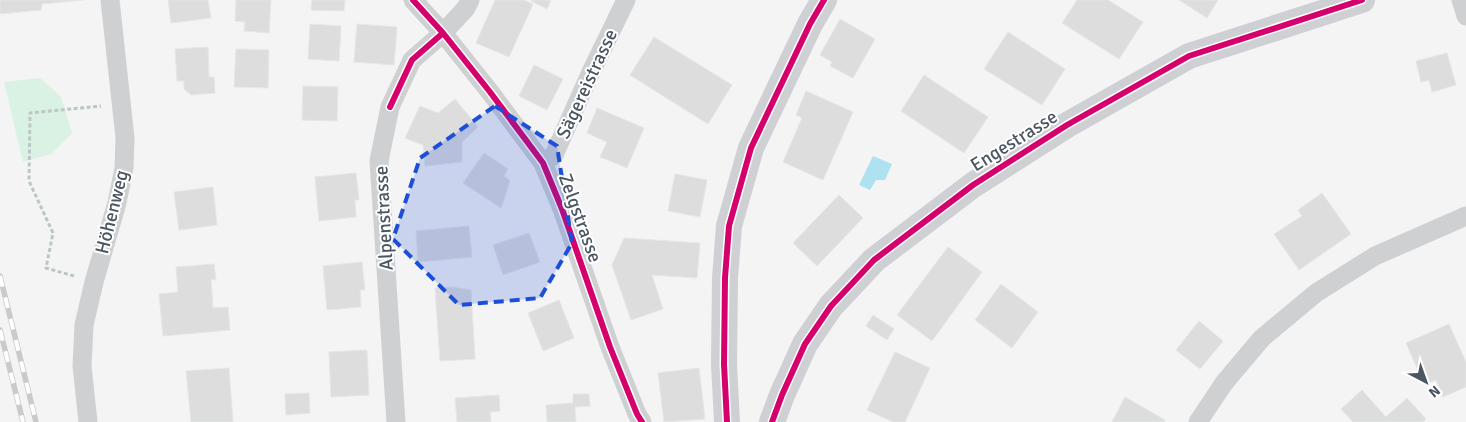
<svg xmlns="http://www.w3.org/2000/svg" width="1466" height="422" viewBox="0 0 1466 422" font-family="Signika,sans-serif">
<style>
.green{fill:#d9f2e3}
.water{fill:#aee2f0}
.building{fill:#ddddde;stroke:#e5e6e7}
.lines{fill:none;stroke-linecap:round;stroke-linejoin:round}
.path{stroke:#bcc7c4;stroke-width:3;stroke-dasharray:4 2.5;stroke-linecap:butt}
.street{stroke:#ced0d2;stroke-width:19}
.secondary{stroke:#ced0d4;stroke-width:26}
.rail-casing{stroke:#c9cacc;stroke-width:5.5}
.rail{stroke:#fff;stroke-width:4;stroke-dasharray:11;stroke-linecap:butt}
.cycleway-casing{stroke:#fff;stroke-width:9}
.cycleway{stroke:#d6006c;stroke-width:6}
.marked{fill:#1d4ed8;fill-opacity:0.2;stroke:#1d4ed8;stroke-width:4;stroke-dasharray:10 6;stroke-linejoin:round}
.labels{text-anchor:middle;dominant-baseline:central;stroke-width:4;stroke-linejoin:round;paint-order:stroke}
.street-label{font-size:19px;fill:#4a5661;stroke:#fff}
</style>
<rect width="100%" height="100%" fill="#f4f4f4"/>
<path class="green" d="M40,78L61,97L72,133L51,154L23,162L4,82Z"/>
<path class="water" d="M873,156L892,164L885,180H876L870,190L859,185Z"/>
<path class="building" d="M0,0H83L42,4L41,10L0,14Z
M168,0H208L211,18L171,23Z
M236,0H271L269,33L244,31L245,22L235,21Z
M312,0H345L344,11L311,10Z
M495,0H524L533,4L509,57L476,43Z
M532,0H551L547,9L531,1Z
M1077,0H1108L1143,22L1119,59L1062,23Z
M1179,0H1218L1207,18Z
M840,19L875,39L853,78L830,66L832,62L820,55Z
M310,24L341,26L339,61L308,59Z
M357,24L397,27L394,65L354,62Z
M1008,32L1065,69L1042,105L984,69Z
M654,37L732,85L708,124L630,75Z
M208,47L209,77H214L215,93L191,95L184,89V81H177L175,49Z
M236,49L269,50L268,88L234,87Z
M1447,53L1456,85L1432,92L1429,80L1421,82L1416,61Z
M534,65L563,79L547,110L519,96Z
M924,75L988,117L964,153L901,111Z
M303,86L338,87L337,121L302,120Z
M806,91L853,112L823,180L783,162L802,118L796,115Z
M455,99L478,127L462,142V162L425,166L423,145L405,138L420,106L438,113Z
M597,108L644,128L627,168L600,157L607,142L587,133Z
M484,153L508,169L504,176L510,181L501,208L463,183Z
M356,173L359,200H355L356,217L319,221L315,177Z
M675,174L707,180L700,217L668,211Z
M213,187L217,225L179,230L174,192Z
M1322,193L1351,234L1299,270L1274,234L1302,216L1298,210Z
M839,195L863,218L817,266L793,243Z
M469,226L472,257L418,262L416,231Z
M529,233L540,262L503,275L493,245Z
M624,238L700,243L697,278L652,275L663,309L631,320L612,265Z
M948,247L982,272L932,341L897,315Z
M362,262L365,290H360L361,307L327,310L323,266Z
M214,264L216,280L211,279L213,308L228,307L230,330L163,336L159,294L178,292L176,267Z
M1001,284L1038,312L1012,348L975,320Z
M452,287L471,290L475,359L440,361L435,288Z
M559,300L574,338L543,351L528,313Z
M873,315L894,329L887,340L866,326Z
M1199,321L1223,341L1200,369L1176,350Z
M1449,324L1466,362V387L1443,397L1436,380L1428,383L1426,380L1423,382L1406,343Z
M367,350L369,395L331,397L329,352Z
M895,352L930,368L905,422H893L867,410Z
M229,368L233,422H191L186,371Z
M699,368L705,419L664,422L658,373Z
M1362,390L1386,417L1407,398L1426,419L1423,422H1353L1341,409Z
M309,393L310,413L286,415L285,394Z
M573,394H589L590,406L575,407L576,422H547L546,405L573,403Z
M499,395L500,411L490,412L491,422H457L455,398Z
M1125,397L1165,420L1164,422H1112Z"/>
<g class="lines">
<path class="path" d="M74,276L46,268L53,233L29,181L30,113L101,106"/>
<path class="street" d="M413,0L443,33L490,92L543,163L562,209L610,347L637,414L642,422
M1461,0L1466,16
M543,163L554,155L591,72L626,0
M88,422L82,366L84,325L94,282L117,203L124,168L125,138L110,0
M396,422L379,161L390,107L412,60L443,33L466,8L470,0
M1198,422L1224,383L1262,338L1316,293L1375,256L1466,216"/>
<path class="secondary" d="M727,422L724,364L725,278L729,226L751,148L810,24L824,0
M772,422L782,395L805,344L831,306L874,260L973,185L1067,125L1189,56L1362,0"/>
<g class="rail-casing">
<path id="rail" d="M0,276L36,422
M0,330L23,422"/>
</g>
<use href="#rail" class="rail"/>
<g class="cycleway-casing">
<path id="cycleway" d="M413,0L443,33L490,92L543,163L562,209L610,347L637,414L642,422
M390,107L412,60L443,33
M727,422L724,364L725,278L729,226L751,148L810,24L824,0
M772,422L782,395L805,344L831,306L874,260L973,185L1067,125L1189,56L1362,0"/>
</g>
<use href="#cycleway" class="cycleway"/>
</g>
<path class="marked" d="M495,106L557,146L572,243L540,298L459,305L393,239L420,158Z"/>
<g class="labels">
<g class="street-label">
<text transform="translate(587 84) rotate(-65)">Sägereistrasse</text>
<text transform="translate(1014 141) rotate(-32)">Engestrasse</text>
<text transform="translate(112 212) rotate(-76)">Höhenweg</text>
<text transform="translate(384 218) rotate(-93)">Alpenstrasse</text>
<text transform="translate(580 218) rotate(70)">Zelgstrasse</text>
</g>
</g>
<g transform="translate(1426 382) rotate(139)" stroke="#ffffff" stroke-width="4" paint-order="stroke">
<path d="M0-4L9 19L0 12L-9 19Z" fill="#4a5661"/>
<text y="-8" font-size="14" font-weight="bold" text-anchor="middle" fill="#4a5661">N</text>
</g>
</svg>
